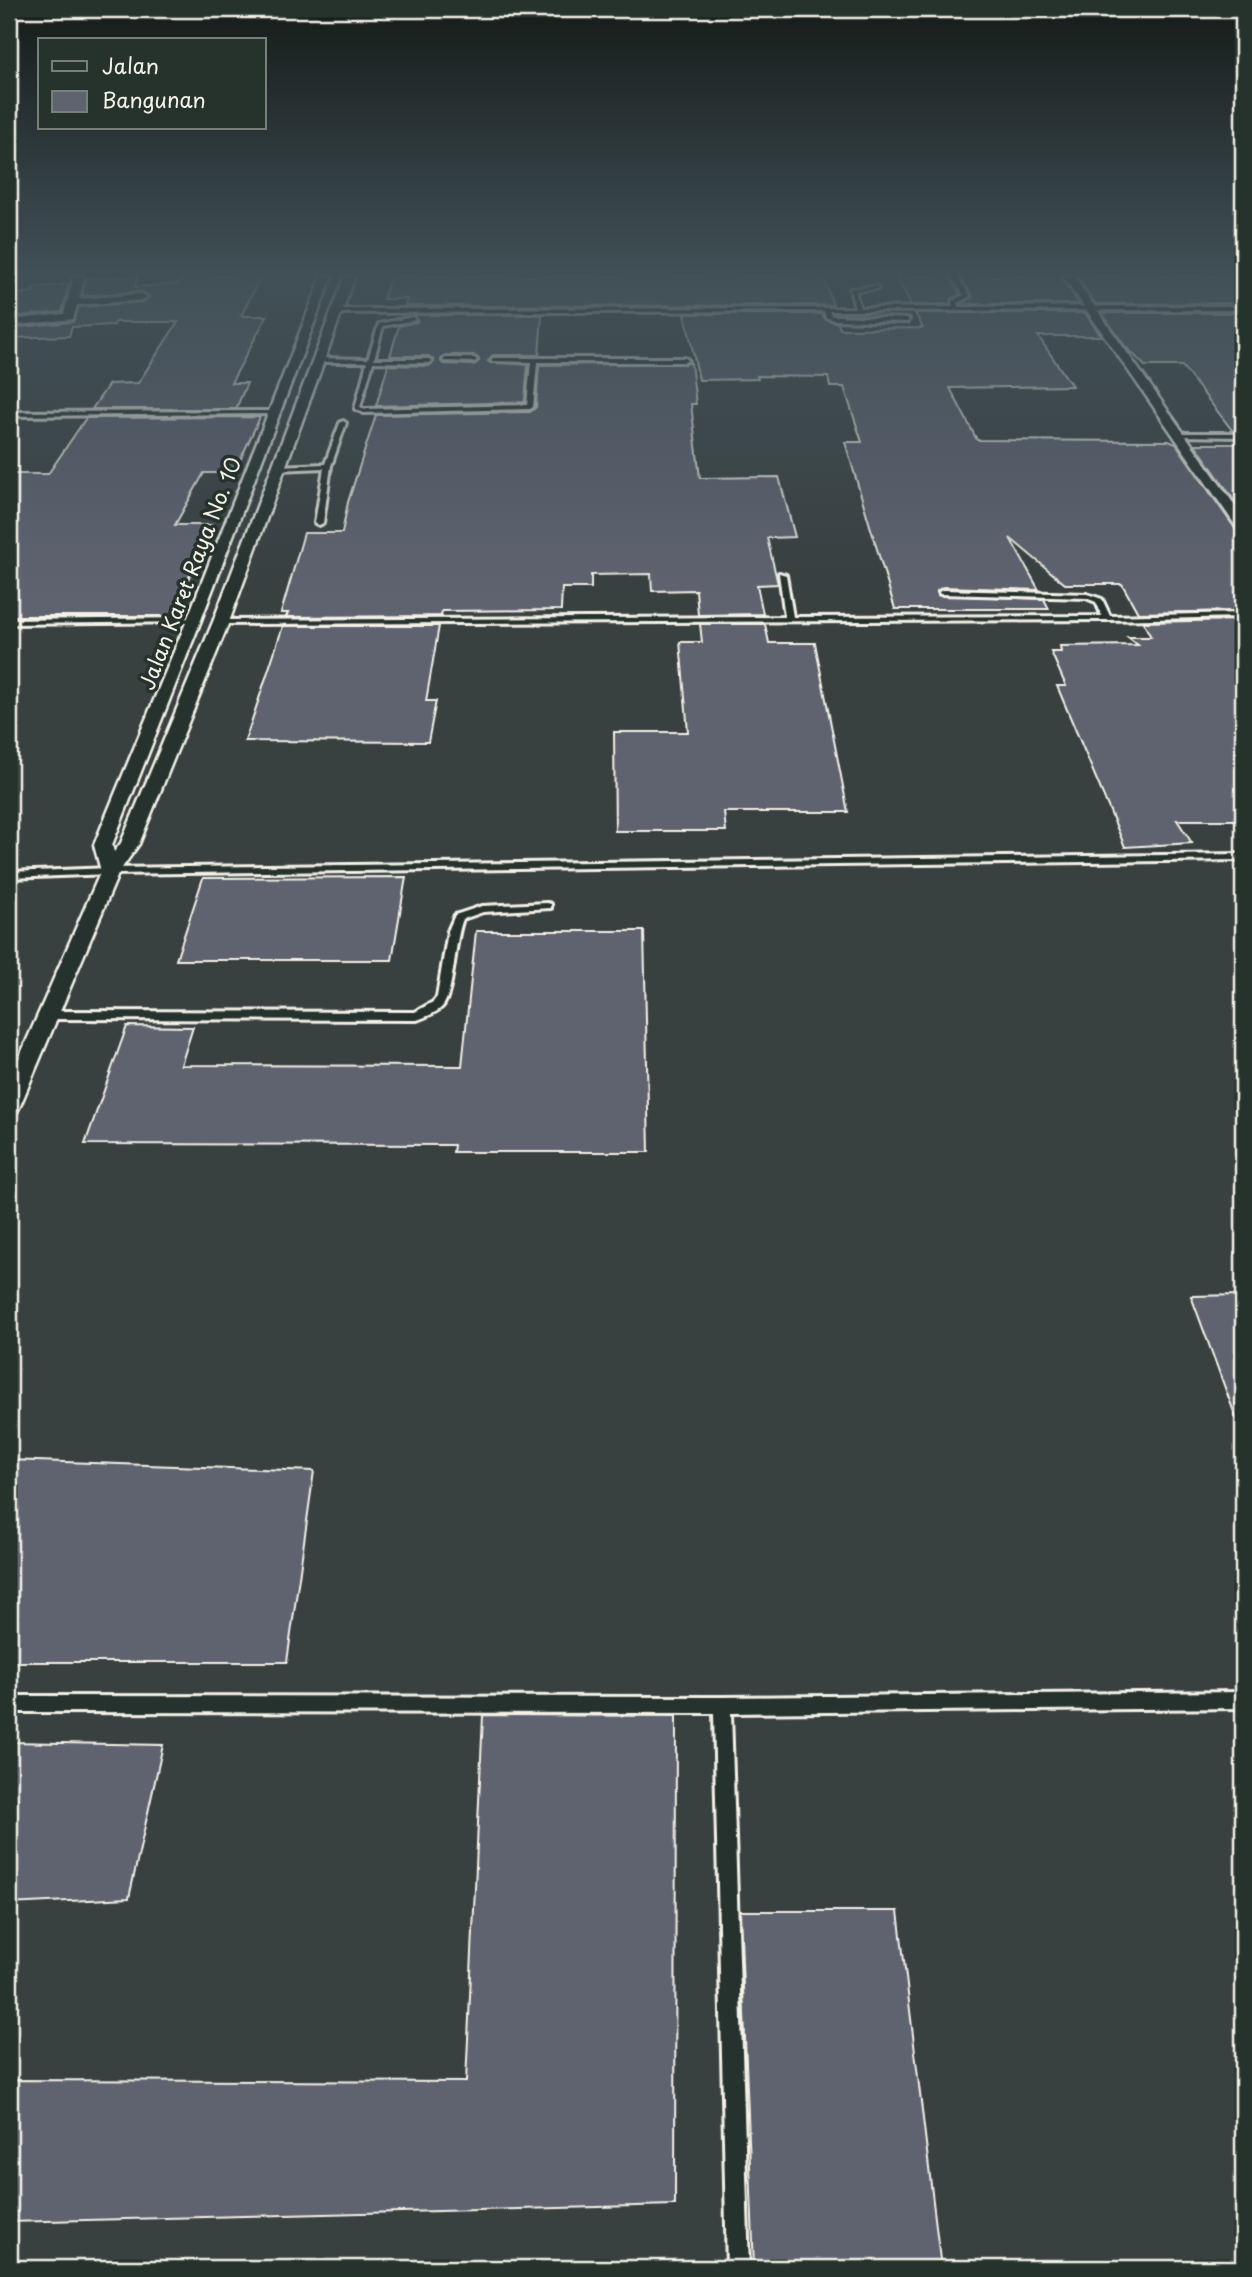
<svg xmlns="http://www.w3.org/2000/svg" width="1252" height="2277" viewBox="0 0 1252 2277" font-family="'Playpen Sans',sans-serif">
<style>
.built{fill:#374141}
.building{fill:#5e6370;stroke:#f4f1e8;stroke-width:2;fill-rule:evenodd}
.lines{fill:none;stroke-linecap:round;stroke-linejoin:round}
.lane-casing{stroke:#f4f1e8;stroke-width:6}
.street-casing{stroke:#f4f1e8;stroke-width:5}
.lane{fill:#26332d;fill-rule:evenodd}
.street{fill:#26332d;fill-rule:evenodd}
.labels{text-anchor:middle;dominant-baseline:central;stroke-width:7;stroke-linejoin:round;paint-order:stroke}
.far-street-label{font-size:21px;fill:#f4f1e8;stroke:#26332d}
</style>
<rect width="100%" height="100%" fill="#26332d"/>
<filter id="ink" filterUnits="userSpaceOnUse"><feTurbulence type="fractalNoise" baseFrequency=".0143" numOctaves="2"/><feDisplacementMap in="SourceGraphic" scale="14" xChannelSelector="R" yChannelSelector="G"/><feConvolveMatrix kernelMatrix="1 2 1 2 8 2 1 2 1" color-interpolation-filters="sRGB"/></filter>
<g filter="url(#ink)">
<path class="built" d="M160,276H1243V2268H9V337L71,334L75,328L112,326L114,321L137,312L145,299L162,291Z"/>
<path class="building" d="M138,276L135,287L178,284L183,276H261L241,316H267L231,383H247L236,409H92L109,384L138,383L178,322H115L114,325L72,327L69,336L9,338V328L73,322L79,307L143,302L149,296L142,291L82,296L86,278Z
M391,276H823L833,305L405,306L407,299H383Z
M896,276H948L960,294L950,300V304L911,305Z
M959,276H1060L1079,304H960L973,297Z
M1076,276H1243V303L1096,304Z
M69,284L62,312L9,317V295L33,292V288Z
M915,313H1085L1101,336H1038L1072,386L950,388L977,440L1169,441L1176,444L1236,530L1243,532V611L1138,613L1122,584H1065L1010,538L1039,590L943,587L937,591L938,595L1044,599L1049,609H895L845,442H862L844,387H830L828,377L757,376L758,379L699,380L685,314H822L825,319L838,323L840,329L923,328Z
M1102,313H1243V430H1232L1182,366H1145L1125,346Z
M415,315H542L539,355H493L488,361L528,365L525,402L376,406L388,365L429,366L434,362L429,356H390L399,326L417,322ZM445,355H474L479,361L474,365L443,364L441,360Z
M691,363L696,404H691L700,478L779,477L795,537L767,538L778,584L757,585L763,614L698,615L696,590L652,591L651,574L591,575V588H562L561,610L442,611L441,616L286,617L288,613H281L304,533H342L348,502L376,415L530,412L536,407L539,365Z
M260,417L237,467H226L223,473H204L175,525H212L172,616H9V474H48L86,418Z
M1239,440H1243V513L1195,444H1242Z
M1243,620V820H1177L1192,843L1125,847L1057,686H1066L1051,652H1061L1060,646L1138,645L1128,637H1151L1143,622Z
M700,624H765L769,643H815L848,812H724L726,831H615L614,732H688L680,642H702Z
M283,626H439L426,701H436L428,742L245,741Z
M406,877L392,960H176L203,878Z
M476,931H644L649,1152H453L454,1145L85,1144L127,1026L193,1027L181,1065L462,1066Z
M1243,1295V1431H1241L1191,1296Z
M9,1460L314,1471L287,1662H9Z
M483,1715L676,1716L675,2205L9,2222V2080L466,2082Z
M9,1742L163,1745L129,1898L9,1904Z
M740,1911H898L941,2268H754Z"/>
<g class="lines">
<g class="lane-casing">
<path id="lane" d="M951,276H956L970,296L957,303L958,307L1243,306V310L829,311L831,315L835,316L909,319L907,322L834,320L826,317L824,311L336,313L333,311L336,309L855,308L850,289L876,286L878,289L855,291L860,308L953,307L952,301L964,295Z
M413,317L415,320L383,326L374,359H429L432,361L429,363L373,362L360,407L365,409L527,405L531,362L491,361L493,358H685L688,360L685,362H537L533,407L530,409L364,413L355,409L367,362H318L315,360L318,358L368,359L379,324Z
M445,358H474L477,360L474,362L443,361Z
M276,411L277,412L274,414L9,416V412Z
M343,421L346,423L331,466L323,523L319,525L315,523L324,468L278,470L275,468L278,466L325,464L340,423Z
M1180,433H1243V437L1178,436L1177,435Z
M779,573L786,575L793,617L1102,616L1096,602L1086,598L940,594L939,592L943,590L1087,594L1102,599L1110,616L1243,613V617L1107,620L221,624L217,622L221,620L785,617Z
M194,618L198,620L197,622L9,624V620Z
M1243,854V860L110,874L9,878V872L110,868Z
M547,903L551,904V908L483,912L463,919C454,940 454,994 442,1007C436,1013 425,1017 417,1020L47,1019L41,1015L47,1011L415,1012L433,1002L437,997L448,931L455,915L482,906Z
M1243,1692V1708L731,1713L749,2268H727L714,1713L9,1712V1696L722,1697Z"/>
</g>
<g class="street-casing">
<path id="street" d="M74,276H84L79,299L142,294L147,297L142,300L77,305L73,319L9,326V320L64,314Z
M322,276H332L201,620L112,845L114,852L121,843L213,622L345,276H355L229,622L139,844L119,872L20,1106L17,1112L9,1114V1081L101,871L94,845L187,620Z
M1063,276H1073L1243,517V530L1238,529Z"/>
</g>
<use href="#lane" class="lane"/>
<use href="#street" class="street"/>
</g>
</g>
<linearGradient id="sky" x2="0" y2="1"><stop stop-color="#151c19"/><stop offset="0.46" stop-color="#415057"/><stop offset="1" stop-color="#415057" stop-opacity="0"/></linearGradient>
<rect width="1252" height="594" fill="url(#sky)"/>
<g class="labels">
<g class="far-street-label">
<text transform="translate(189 573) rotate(-69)">Jalan Karet Raya No. 10</text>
</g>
</g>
<rect width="1252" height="2277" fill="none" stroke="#26332d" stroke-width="35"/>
<rect x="18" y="18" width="1217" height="2242" fill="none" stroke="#f4f1e8" stroke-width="2.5" filter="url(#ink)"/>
<rect x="38" y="38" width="228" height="91" fill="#26332d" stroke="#787f78" stroke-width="2"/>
<rect x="52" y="61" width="35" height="10" fill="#26332d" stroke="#787f78" stroke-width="2"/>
<text x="102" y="74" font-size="21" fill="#f4f1e8">Jalan</text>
<rect x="52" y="91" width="35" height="21" fill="#5e6370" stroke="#787f78" stroke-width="2"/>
<text x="102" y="108" font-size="21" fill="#f4f1e8">Bangunan</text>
</svg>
